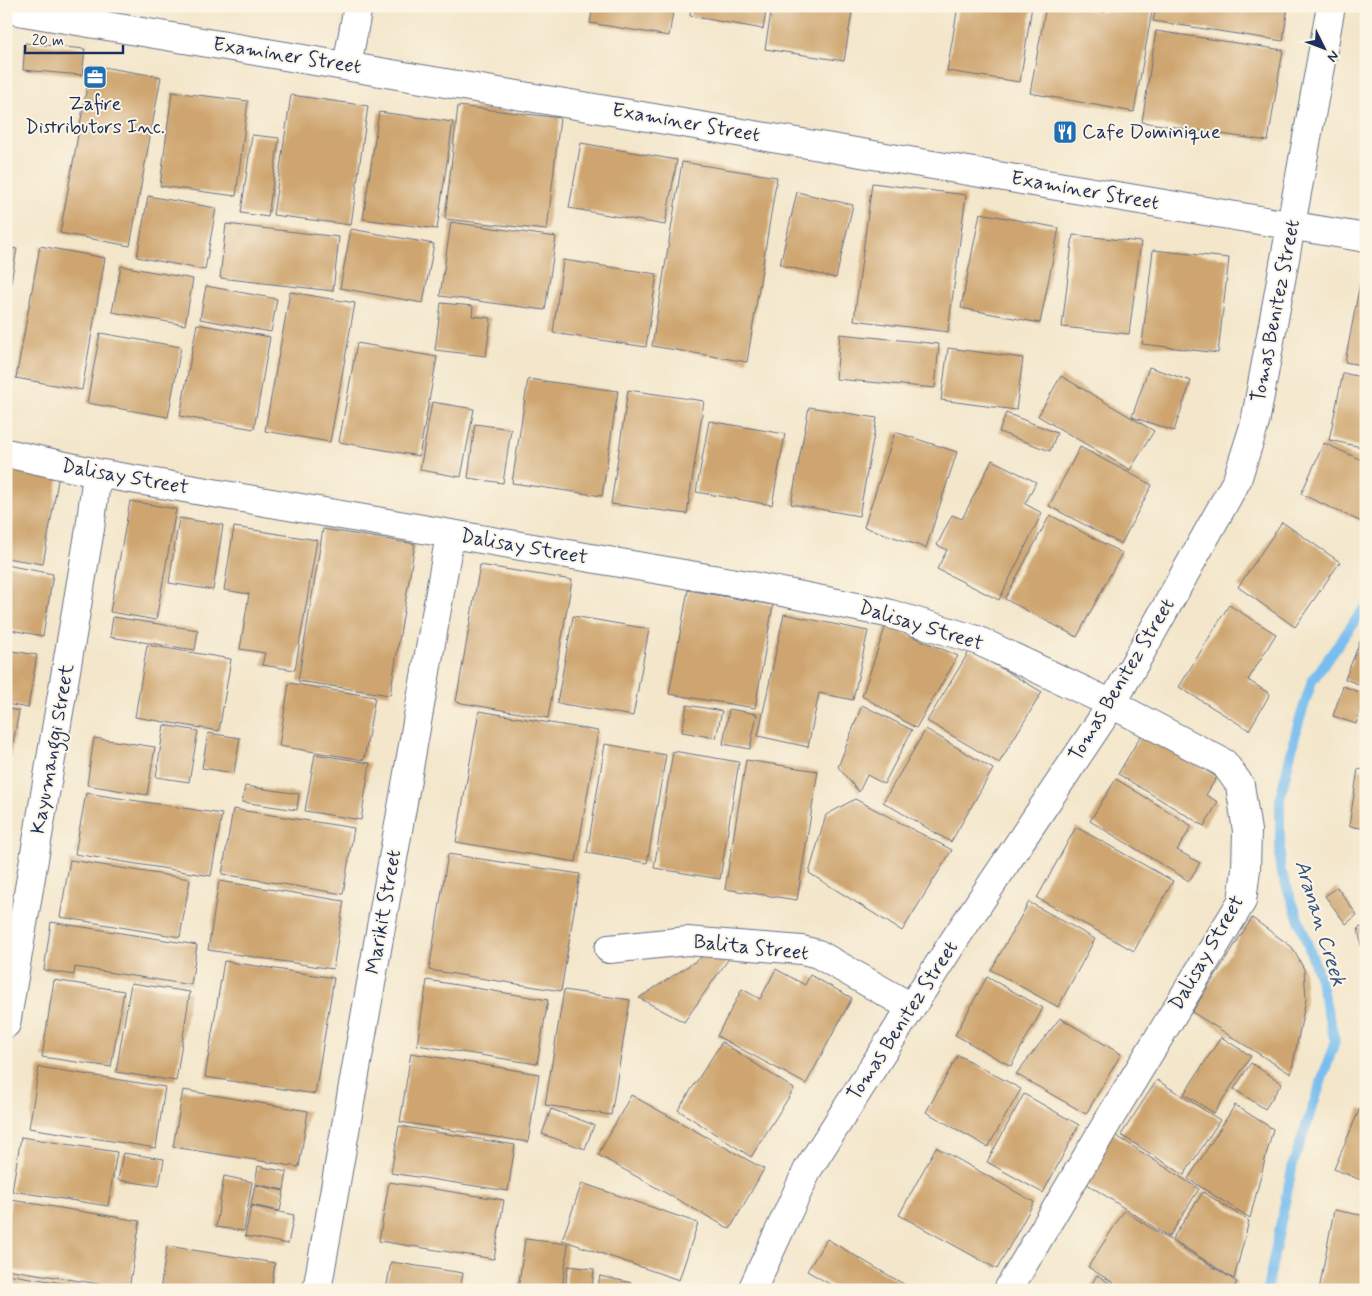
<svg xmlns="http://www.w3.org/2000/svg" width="1372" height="1296" viewBox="0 0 1372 1296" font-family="Mynerve,sans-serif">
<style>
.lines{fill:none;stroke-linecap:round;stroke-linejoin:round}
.stream{stroke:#77bdee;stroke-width:10}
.building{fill:#cea570}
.minor-casing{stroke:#676f84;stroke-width:30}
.minor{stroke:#fff;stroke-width:28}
.labels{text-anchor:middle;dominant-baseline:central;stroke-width:4;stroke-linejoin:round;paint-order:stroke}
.street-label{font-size:20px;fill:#1b2f5e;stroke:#fcf5e5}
.poi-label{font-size:20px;fill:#1b2f5e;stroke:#fcf5e5}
.water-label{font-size:21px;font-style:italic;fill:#325282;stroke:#fcf5e5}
</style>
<rect width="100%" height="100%" fill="#fcf5e5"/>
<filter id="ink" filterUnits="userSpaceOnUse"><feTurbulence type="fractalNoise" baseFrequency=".02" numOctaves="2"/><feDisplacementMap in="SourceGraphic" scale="10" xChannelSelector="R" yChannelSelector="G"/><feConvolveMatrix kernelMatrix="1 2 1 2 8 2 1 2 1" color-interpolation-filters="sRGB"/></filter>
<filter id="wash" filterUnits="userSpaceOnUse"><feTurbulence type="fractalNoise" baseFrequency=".0096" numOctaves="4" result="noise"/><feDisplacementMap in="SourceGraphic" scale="20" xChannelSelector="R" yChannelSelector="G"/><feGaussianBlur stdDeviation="1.12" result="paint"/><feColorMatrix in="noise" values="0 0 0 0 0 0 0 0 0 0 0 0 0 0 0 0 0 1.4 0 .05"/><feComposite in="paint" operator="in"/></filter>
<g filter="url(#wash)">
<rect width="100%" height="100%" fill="#f3e6ca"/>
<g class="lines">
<path class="stream" d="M1267,1290L1293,1164L1335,1041L1318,973L1280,868V798L1297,728L1312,681L1363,610L1366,609"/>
</g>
<g id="blocks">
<path class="building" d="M593,6H674L669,36L590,23Z
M691,6H767L763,29L690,16Z
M772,6H853L844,61L765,49Z
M958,6H1032L1020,82L947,71Z
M1046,6H1071L1105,12L1106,6H1153L1134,112L1030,93Z
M1156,6H1288L1283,41L1153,21Z
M1156,31L1283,50L1268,141L1142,122Z
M25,43L85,49L82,75L23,70Z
M91,65L161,77L130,246L60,233Z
M172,92L248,101L236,196L160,186Z
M291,95L368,106L351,225L273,215Z
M458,106L560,118L547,230L445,219Z
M379,112L453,122L437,229L363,219Z
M252,135L279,138L268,217L241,213Z
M581,143L677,160L665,225L569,208Z
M682,162L777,177L747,362L652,346Z
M872,183L966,195L948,332L854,320Z
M797,192L853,205L836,278L780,265Z
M148,196L216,208L205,270L137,257Z
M980,213L1059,228L1040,323L961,308Z
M451,222L556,237L545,310L440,296Z
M226,224L339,237L333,291L220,278Z
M351,229L434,244L423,303L340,288Z
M1073,235L1141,242L1129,334L1062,327Z
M40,246L105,258L82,390L16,378Z
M6,247L17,249L7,303L6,302Z
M1153,250L1229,258L1218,353L1142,344Z
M563,260L657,274L646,347L553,333Z
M121,266L193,279L185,325L112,312Z
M1362,273L1366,274V366L1345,362Z
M206,286L277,299L271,332L200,319Z
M290,292L355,303L330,442L265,431Z
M441,303L473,306L472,316L491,318L486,356L435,350Z
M197,324L270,337L254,429L180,416Z
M100,333L181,347L168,417L87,403Z
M840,334L939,344L935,388L836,379Z
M357,343L437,357L419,456L339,442Z
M948,348L1023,358L1016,410L941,400Z
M1149,367L1191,381L1174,431L1132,417Z
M1343,373L1366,378V448L1329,440Z
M1061,376L1154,431L1130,470L1038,416Z
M528,379L618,391L602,496L512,483Z
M628,390L704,401L687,514L611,504Z
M432,402L474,409L461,477L420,470Z
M809,407L877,418L859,516L791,504Z
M1006,413L1057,433L1050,451L999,432Z
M709,421L785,434L772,505L696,492Z
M475,424L511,429L503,483L468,478Z
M895,432L957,452L926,548L864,527Z
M1324,443L1366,462V524L1301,494Z
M1080,447L1152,485L1121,544L1049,506Z
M992,460L1036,482L1025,504L1042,513L999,600L937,569L947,550L937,545L952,515L962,519Z
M6,465L59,475L43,564L6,558Z
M130,501L176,509L156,620L110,612Z
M1050,515L1122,553L1077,637L1005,599Z
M179,518L223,525L213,590L169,583Z
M1282,522L1340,562L1295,627L1238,587Z
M234,527L317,540L295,670L262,665L265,653L240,649L249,594L224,590Z
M323,529L415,544L390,695L298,681Z
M6,565L53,574L43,636L6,629Z
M480,565L572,580L548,718L456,702Z
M688,590L773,605L755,708L669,694Z
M1229,605L1276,634L1248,680L1270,694L1249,730L1179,687Z
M784,614L868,631L853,700L819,693L808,747L758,736Z
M573,616L649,629L633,716L557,703Z
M113,617L198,630L195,650L110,637Z
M886,625L958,656L916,728L862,696Z
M1366,627V687L1345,679Z
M147,645L231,659L219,731L135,717Z
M6,650L37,655L28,708L6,704Z
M970,650L1042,692L999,763L927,721Z
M289,683L375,697L364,760L279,746Z
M1343,686L1365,694L1356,724L1333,716Z
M687,705L722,711L716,738L682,732Z
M862,705L912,730L884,784L867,775L859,792L838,767Z
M6,708L19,711L8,769H6Z
M729,709L757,714L750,749L723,744Z
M479,711L598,731L576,862L456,842Z
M164,725L198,731L189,782L156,777Z
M926,729L993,769L951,842L883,802Z
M1143,732L1217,777L1206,795L1218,802L1204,826L1118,774Z
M208,733L240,738L234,773L202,768Z
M94,738L155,747L147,795L87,785Z
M605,744L666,755L647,863L587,853Z
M673,751L739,762L720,879L654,868Z
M315,754L370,763L361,820L305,811Z
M746,760L818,771L797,900L725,889Z
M1358,769L1366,770V829L1349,826Z
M1116,779L1192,826L1177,850L1200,863L1189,881L1090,821Z
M245,786L299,794L297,810L242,802Z
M86,793L222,814L211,876L75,854Z
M855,799L952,850L902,931L809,873L826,815Z
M233,809L354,828L343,894L222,874Z
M1076,827L1173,881L1134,951L1037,898Z
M448,854L580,874L561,991L429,970Z
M70,860L190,879L180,937L60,917Z
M219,881L344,901L333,969L208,950Z
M1337,887L1357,915L1346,924L1325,896Z
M1029,902L1095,939L1058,1007L991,970Z
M1252,918L1292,947L1304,969L1306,999L1291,1074L1192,1012Z
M51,922L197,945L191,985L75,967L74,975L44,970Z
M1366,926V967H1365L1358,928Z
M708,953L730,957L684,1022L639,998Z
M224,961L334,978L315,1094L205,1077Z
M776,969L805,985L810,975L852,998L806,1084L717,1036L742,989L760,999Z
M987,977L1043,1008L1011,1066L955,1035Z
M54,980L124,991L111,1067L42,1057Z
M427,980L548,1000L537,1064L417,1045Z
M131,983L190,992L176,1081L116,1072Z
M564,990L630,1000L611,1115L545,1105Z
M1060,1018L1121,1054L1086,1114L1016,1074Z
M1221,1037L1251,1056L1214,1113L1184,1094Z
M722,1042L794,1089L751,1157L678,1110Z
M411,1053L539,1074L528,1142L400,1122Z
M958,1055L1021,1089L988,1147L926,1112Z
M1251,1063L1282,1083L1265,1109L1234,1089Z
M39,1067L165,1087L156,1148L29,1128Z
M1157,1080L1220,1120L1184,1175L1121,1135Z
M183,1090L308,1111L299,1167L173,1147Z
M1024,1094L1079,1125L1043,1193L987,1162Z
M631,1095L764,1169L730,1229L598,1155Z
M1235,1105L1273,1129L1250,1218L1188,1179Z
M1360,1108L1366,1110V1182L1334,1169Z
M551,1109L594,1125L585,1149L542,1134Z
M399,1126L515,1145L508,1191L391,1173Z
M1112,1133L1199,1189L1169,1237L1081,1180Z
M21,1137L117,1152L108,1206L12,1191Z
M936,1147L1034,1202L997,1269L899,1215Z
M123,1153L164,1159L159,1186L118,1180Z
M258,1166L287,1172L284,1190L255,1184Z
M224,1176L252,1182L244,1231L216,1227Z
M389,1182L504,1200L494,1259L379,1241Z
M582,1183L698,1223L679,1280L562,1240Z
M255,1185L284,1191L280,1211L251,1205Z
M1203,1192L1249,1221L1234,1279L1172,1239Z
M11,1200L140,1221L129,1289L6,1269V1230Z
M251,1206L294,1215L288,1244L245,1236Z
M1334,1210L1366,1216V1290H1319Z
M1124,1211L1237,1282L1232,1290H1125L1088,1267Z
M525,1239L568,1244L562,1290H518Z
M827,1239L847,1251L914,1290H840L807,1271Z
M167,1246L275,1263L271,1290H160Z
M391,1262L463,1273L460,1290H386Z
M568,1266L594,1269L592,1290H565Z
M6,1274L100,1289V1290H6Z
M1097,1275L1120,1290H1088Z
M600,1276L632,1283L631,1290H597Z"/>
</g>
</g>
<g filter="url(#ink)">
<use href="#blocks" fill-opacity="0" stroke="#676f84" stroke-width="1"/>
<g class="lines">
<g class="minor-casing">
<path id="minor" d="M6,9L1366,238
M347,66L358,6
M6,453L97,473L742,584L887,613L977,640L1112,704L1224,763L1240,785L1247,831L1246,869L1242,901L1111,1116L1008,1290
M609,949L687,941L802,950L818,954L911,1007
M6,1024L90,529L97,473
M317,1290L450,535
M752,1290L808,1169L955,939L1112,704L1237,480L1255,423L1331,6"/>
</g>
<use href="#minor" class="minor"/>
</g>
</g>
<defs>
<g id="office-square" transform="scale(1.25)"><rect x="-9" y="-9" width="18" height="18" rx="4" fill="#1f6fb2" stroke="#fcf5e5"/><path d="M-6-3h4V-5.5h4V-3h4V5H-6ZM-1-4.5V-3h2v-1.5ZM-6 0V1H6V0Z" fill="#fff"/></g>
<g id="restaurant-square" transform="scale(1.25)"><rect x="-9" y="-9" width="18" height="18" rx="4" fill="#1f6fb2" stroke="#fcf5e5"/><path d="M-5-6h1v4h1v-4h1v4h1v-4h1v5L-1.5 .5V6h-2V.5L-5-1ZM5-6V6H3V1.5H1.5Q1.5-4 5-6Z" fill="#fff"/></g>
</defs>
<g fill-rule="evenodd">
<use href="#office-square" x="95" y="77"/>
<use href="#restaurant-square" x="1065" y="132"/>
</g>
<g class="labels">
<g class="street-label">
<text transform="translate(287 56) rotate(9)">Examiner Street</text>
<text transform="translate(686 123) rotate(10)">Examiner Street</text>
<text transform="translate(1085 191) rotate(10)">Examiner Street</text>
<text transform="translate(1276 311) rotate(-79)">Tomas Benitez Street</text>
<text transform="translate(125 477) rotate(10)">Dalisay Street</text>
<text transform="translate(524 547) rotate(10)">Dalisay Street</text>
<text transform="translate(921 626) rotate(17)">Dalisay Street</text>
<text transform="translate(1122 680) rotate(-59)">Tomas Benitez Street</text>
<text transform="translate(53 749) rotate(-80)">Kayumanggi Street</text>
<text transform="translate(384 912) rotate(-80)">Marikit Street</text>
<text transform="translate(751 948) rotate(6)">Balita Street</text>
<text transform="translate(1207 953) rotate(-60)">Dalisay Street</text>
<text transform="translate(903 1021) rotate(-57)">Tomas Benitez Street</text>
</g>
<g class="poi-label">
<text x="95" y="104">Zafire<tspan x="95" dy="23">Distributors Inc.</tspan></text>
<text x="1082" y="132" text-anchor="start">Cafe Dominique</text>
</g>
<g class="water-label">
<text transform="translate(1320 923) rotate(73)">Aranan Creek</text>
</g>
</g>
<rect width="1372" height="1296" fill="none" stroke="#fcf5e5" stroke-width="25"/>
<g transform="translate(1324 48) rotate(132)" stroke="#fcf5e5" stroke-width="4" paint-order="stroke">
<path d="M0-4L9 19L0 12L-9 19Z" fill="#1b2f5e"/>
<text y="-8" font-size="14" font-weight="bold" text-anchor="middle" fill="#1b2f5e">N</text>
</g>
<path d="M25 45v8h98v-8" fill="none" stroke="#1b2f5e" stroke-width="2.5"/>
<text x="32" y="45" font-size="15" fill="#1b2f5e" stroke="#fcf5e5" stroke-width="4" paint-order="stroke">20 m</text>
</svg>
